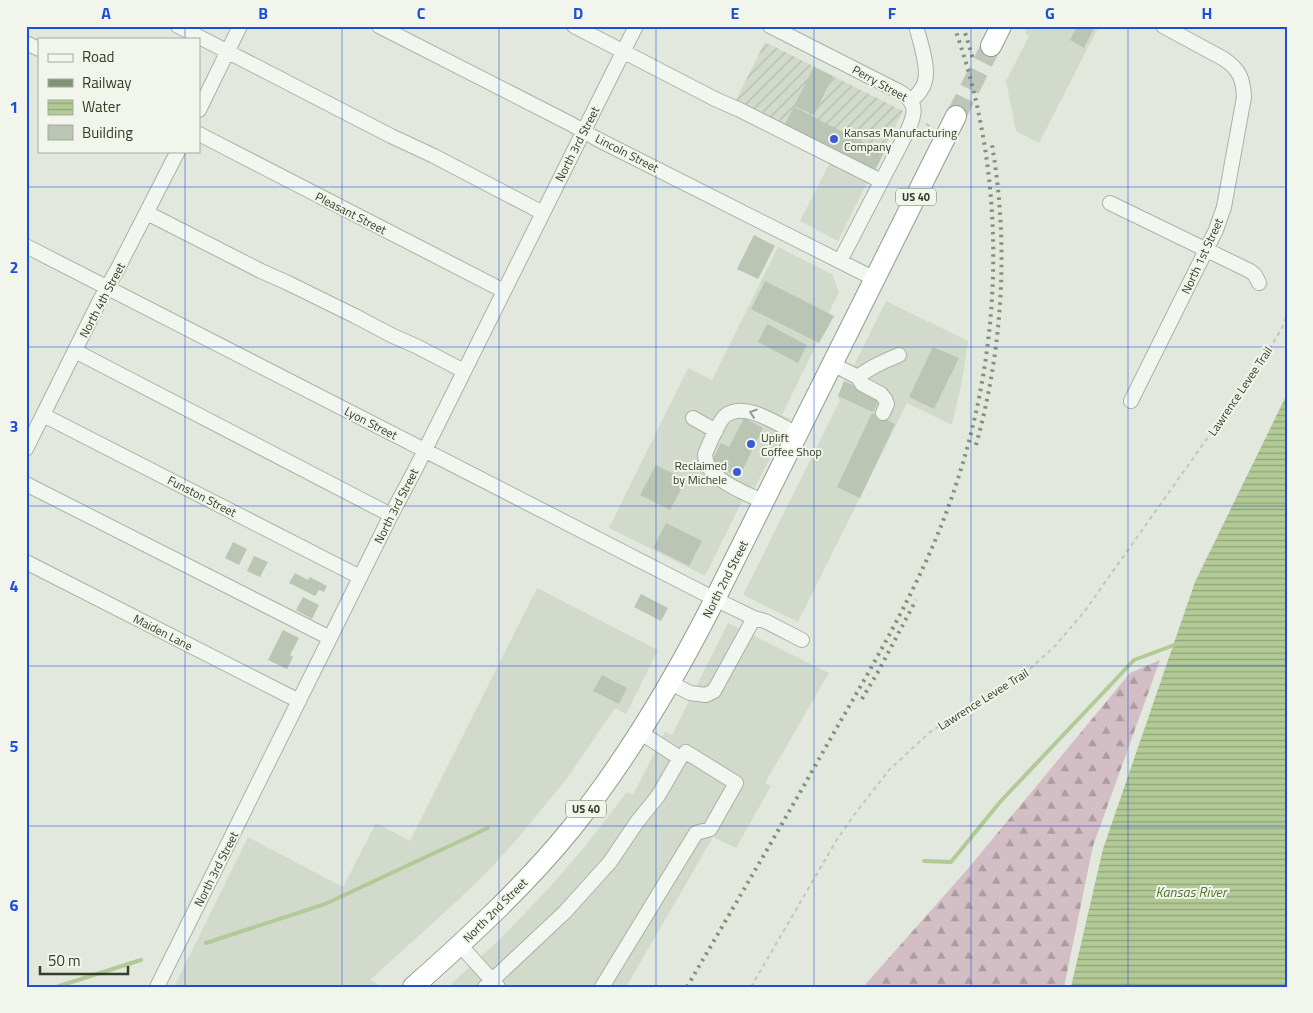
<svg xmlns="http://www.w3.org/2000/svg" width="1313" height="1013" viewBox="0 0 1313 1013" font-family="'Titillium Web',sans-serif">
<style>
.built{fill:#d1dacb}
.industrial{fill:url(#industrial-furrows)}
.forest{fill:url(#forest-firs)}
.water{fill:url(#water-rules)}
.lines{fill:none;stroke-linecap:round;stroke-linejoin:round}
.stream{stroke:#b2ca96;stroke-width:4}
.building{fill:#bbc5b4}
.highway-tunnel{stroke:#bec6b8;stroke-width:20;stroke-dasharray:20 10;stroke-linecap:butt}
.minor-casing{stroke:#a9b2a2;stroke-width:16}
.highway-casing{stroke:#909f84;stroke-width:22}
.path{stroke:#c0c6bb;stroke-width:2;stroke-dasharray:4 4;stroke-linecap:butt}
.minor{stroke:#f2f6f0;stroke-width:14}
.highway{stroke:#fff;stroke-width:20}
.rail{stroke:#829276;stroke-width:4;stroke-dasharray:2.5 5;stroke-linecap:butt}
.oneway{stroke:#919a8b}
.grid{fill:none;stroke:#1d4ed8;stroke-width:1;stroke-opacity:0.55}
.poi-dot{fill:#3a5bd5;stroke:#f1f5ec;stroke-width:2}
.labels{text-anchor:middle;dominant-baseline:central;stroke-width:4;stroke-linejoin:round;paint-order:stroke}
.shield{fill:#f1f5ec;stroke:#6a7661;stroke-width:1}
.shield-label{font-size:11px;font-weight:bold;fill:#303f26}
.street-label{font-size:12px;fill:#303f26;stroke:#f1f5ec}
.poi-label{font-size:12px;fill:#303f26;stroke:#f1f5ec;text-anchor:start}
.water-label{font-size:14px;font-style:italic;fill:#52752e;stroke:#f1f5ec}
.neatline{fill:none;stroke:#1d4ed8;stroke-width:2}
.grid-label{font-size:16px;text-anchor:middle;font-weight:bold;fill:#1d4ed8}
</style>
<defs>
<pattern id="industrial-furrows" width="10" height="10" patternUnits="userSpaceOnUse" patternTransform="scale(1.25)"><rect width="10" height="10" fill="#d1dacb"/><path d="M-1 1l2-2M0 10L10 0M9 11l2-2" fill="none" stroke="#b4bcae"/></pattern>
<pattern id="forest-firs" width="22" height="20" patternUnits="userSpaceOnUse" patternTransform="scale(1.25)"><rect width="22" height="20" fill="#d2bec4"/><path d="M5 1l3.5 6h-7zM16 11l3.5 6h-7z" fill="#ab9c9f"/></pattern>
<pattern id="water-rules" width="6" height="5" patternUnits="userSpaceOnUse" patternTransform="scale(1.25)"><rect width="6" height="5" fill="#b2ca96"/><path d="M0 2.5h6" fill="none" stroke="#91a57a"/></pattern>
</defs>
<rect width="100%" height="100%" fill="#e2e8dd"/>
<path class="built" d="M1028,26H1099L1039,143L1016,131L1006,81L1029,36L1025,33Z
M830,162L868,181L838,241L800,221Z
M778,247L832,274L839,292L815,341L817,343L782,415L790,419L748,501L743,499L705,576L609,528L688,368L712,380Z
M886,301L968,341L962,381L952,425L907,403L798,622L743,595L840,400L838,398Z
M537,588L658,650L626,714L615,708L568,777L519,837L489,870L457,901L370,980L378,984L375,987H174L248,837L343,887L376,823L410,841Z
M728,623L829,673L765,783L771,786L736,848L713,837L626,987H448L500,939L548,889L586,845L627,792L633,795L665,732L672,735Z"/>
<path class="industrial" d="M765,42L903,111L873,171L735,102Z"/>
<path class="forest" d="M1160,660L1093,846L1064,987H863L966,871L1130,673Z"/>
<path class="water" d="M1287,394V987H1071L1103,849L1195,582Z"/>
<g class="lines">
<path class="stream" d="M924,861L951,862L1000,802L1134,660L1177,644
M206,943L325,904L488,828
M56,987L141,960"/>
</g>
<path class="building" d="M1077,26H1095L1084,48L1070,40Z
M814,67L833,76L814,115L794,106Z
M794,107L884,153L874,172L784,126Z
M754,235L775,246L758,279L737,269Z
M765,281L834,316L819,343L751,309Z
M767,324L807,345L798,363L758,342Z
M933,347L959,358L934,409L909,397Z
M844,381L880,398L873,412L838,396Z
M872,413L895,424L860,498L837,487Z
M744,418L763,428L739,477L711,463L721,443L729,447Z
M656,465L686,480L670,510L640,495Z
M666,523L702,541L689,566L653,548Z
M233,542L247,549L239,565L225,558Z
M254,556L268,562L260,577L247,571Z
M295,573L308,580L310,577L327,586L324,592L319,590L315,596L289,583Z
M641,594L668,608L661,621L634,607Z
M303,597L319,605L312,619L296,610Z
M283,630L299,638L290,655L293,657L287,669L268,660Z
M602,675L627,688L619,704L593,691Z"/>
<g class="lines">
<path class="highway-tunnel" d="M956,116L991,46"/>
<g class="minor-casing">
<path id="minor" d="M178,26L391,136L434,156L543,213
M379,26L571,124L597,139L875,279
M574,26L715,99L740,110L881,181
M770,26L900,92C919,104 915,114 907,132L840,261
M26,43L39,49
M911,101C917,95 923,90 925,81C929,67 920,41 916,26
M199,110L240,26
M199,134L504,291
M1110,203L1250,271L1255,275L1259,283
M147,213L261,271L288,283L355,316L393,336L416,346L464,371
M26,246L715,599L754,618L765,621L802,640
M75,351L391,515
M832,364L858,377L862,384L881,394L885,399L887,404L883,413
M858,377C870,367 884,361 899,355
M1131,401L1216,230L1224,207L1244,97C1243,79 1240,70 1224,59L1163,26
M43,415L360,577
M693,418L716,431
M26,449L99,302L117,270L178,151
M26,484L330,638
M764,502C744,492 705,479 705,454C709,445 718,422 725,416C744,400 779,425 797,434
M26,562L299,701
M671,683L690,693L706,695L714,691L754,618
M460,945L498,987
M157,987L391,515L416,468L636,26
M485,987L565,912L610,862L637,822L658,796L680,758
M602,987L696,833L710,829L736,783L686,752L680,758L641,733"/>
</g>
<g class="highway-casing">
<path id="highway" d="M991,46L1001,26
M413,987C469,937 524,887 571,829C628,758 674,680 715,599L956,116"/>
</g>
<path class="path" d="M926,124L932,127
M751,987L836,841L854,815L889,770L930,732L979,701L1021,677L1055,646L1084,612L1267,354L1283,326L1287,314"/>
<use href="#minor" class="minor"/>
<use href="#highway" class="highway"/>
<path class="rail" d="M963,26L974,62
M976,445C1003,348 1009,244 992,145
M862,699L879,670L916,600
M687,987C734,906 782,825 828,743C867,675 907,608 937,536C1004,374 1013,191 954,26"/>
</g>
<defs><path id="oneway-chevron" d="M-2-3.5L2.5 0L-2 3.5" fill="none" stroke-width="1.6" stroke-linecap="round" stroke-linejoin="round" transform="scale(1.25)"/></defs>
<use class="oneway" href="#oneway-chevron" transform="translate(753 413) rotate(-162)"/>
<path class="grid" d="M185,26V39M342,26V987M499,26V987M656,26V987M814,26V987M971,26V987M1128,26V987M185,151V987M26,187H1287M26,347H1287M26,506H1287M26,666H1287M26,826H1287"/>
<g class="poi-dot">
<circle cx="834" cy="139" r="5"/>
<circle cx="751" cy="444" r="5"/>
<circle cx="737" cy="472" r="5"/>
</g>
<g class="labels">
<g class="shield">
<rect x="896" y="188.5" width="40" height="17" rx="4"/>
<rect x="566" y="800.5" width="40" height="17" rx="4"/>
</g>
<g class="shield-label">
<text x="916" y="197">US 40</text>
<text x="586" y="809">US 40</text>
</g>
<g class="street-label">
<text transform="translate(880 83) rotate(29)">Perry Street</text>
<text transform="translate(577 144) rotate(-63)">North 3rd Street</text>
<text transform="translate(627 153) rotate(27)">Lincoln Street</text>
<text transform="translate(351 213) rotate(27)">Pleasant Street</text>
<text transform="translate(1202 256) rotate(-65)">North 1st Street</text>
<text transform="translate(102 300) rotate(-62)">North 4th Street</text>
<text transform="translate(1240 391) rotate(-56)">Lawrence Levee Trail</text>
<text transform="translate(371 423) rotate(27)">Lyon Street</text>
<text transform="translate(202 496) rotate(27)">Funston Street</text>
<text transform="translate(396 506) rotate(-63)">North 3rd Street</text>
<text transform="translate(725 579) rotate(-63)">North 2nd Street</text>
<text transform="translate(163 632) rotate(27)">Maiden Lane</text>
<text transform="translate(983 699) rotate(-32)">Lawrence Levee Trail</text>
<text transform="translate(216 869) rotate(-63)">North 3rd Street</text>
<text transform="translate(495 910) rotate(-45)">North 2nd Street</text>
</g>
<g class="poi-label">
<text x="844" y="132">Kansas Manufacturing<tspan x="844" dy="14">Company</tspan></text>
<text x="761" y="437">Uplift<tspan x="761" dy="14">Coffee Shop</tspan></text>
<text x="727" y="465" text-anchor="end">Reclaimed<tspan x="727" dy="14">by Michele</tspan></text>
</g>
<g class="water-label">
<text x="1191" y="891">Kansas River</text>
</g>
</g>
<rect width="1313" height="1013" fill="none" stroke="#f1f5ec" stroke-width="55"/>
<rect x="38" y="38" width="162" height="115" fill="#f1f5ec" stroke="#a4ac9d"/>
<rect x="48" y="54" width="25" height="8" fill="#f2f6f0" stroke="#a4ac9d"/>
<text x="82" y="62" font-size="15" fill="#303f26">Road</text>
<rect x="48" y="79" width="25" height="8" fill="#829276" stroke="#a4ac9d"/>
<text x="82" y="88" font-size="15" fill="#303f26">Railway</text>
<rect x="48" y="100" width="25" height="15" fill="url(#water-rules)" stroke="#a4ac9d"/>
<text x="82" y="112" font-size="15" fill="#303f26">Water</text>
<rect x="48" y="125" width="25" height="15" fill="#bbc5b4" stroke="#a4ac9d"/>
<text x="82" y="138" font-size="15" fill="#303f26">Building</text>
<path d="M40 966v8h88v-8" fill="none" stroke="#303f26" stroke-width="2.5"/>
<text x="48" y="966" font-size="15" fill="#303f26" stroke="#f1f5ec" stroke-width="4" paint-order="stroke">50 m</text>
<rect x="28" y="28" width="1258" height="958" class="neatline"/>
<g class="grid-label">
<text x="106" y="19">A</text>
<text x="263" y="19">B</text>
<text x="421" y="19">C</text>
<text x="578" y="19">D</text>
<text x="735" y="19">E</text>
<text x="892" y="19">F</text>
<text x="1050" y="19">G</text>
<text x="1207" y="19">H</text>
<text x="14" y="113">1</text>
<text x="14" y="273">2</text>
<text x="14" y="432">3</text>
<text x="14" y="592">4</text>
<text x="14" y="752">5</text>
<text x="14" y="911">6</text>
</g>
</svg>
